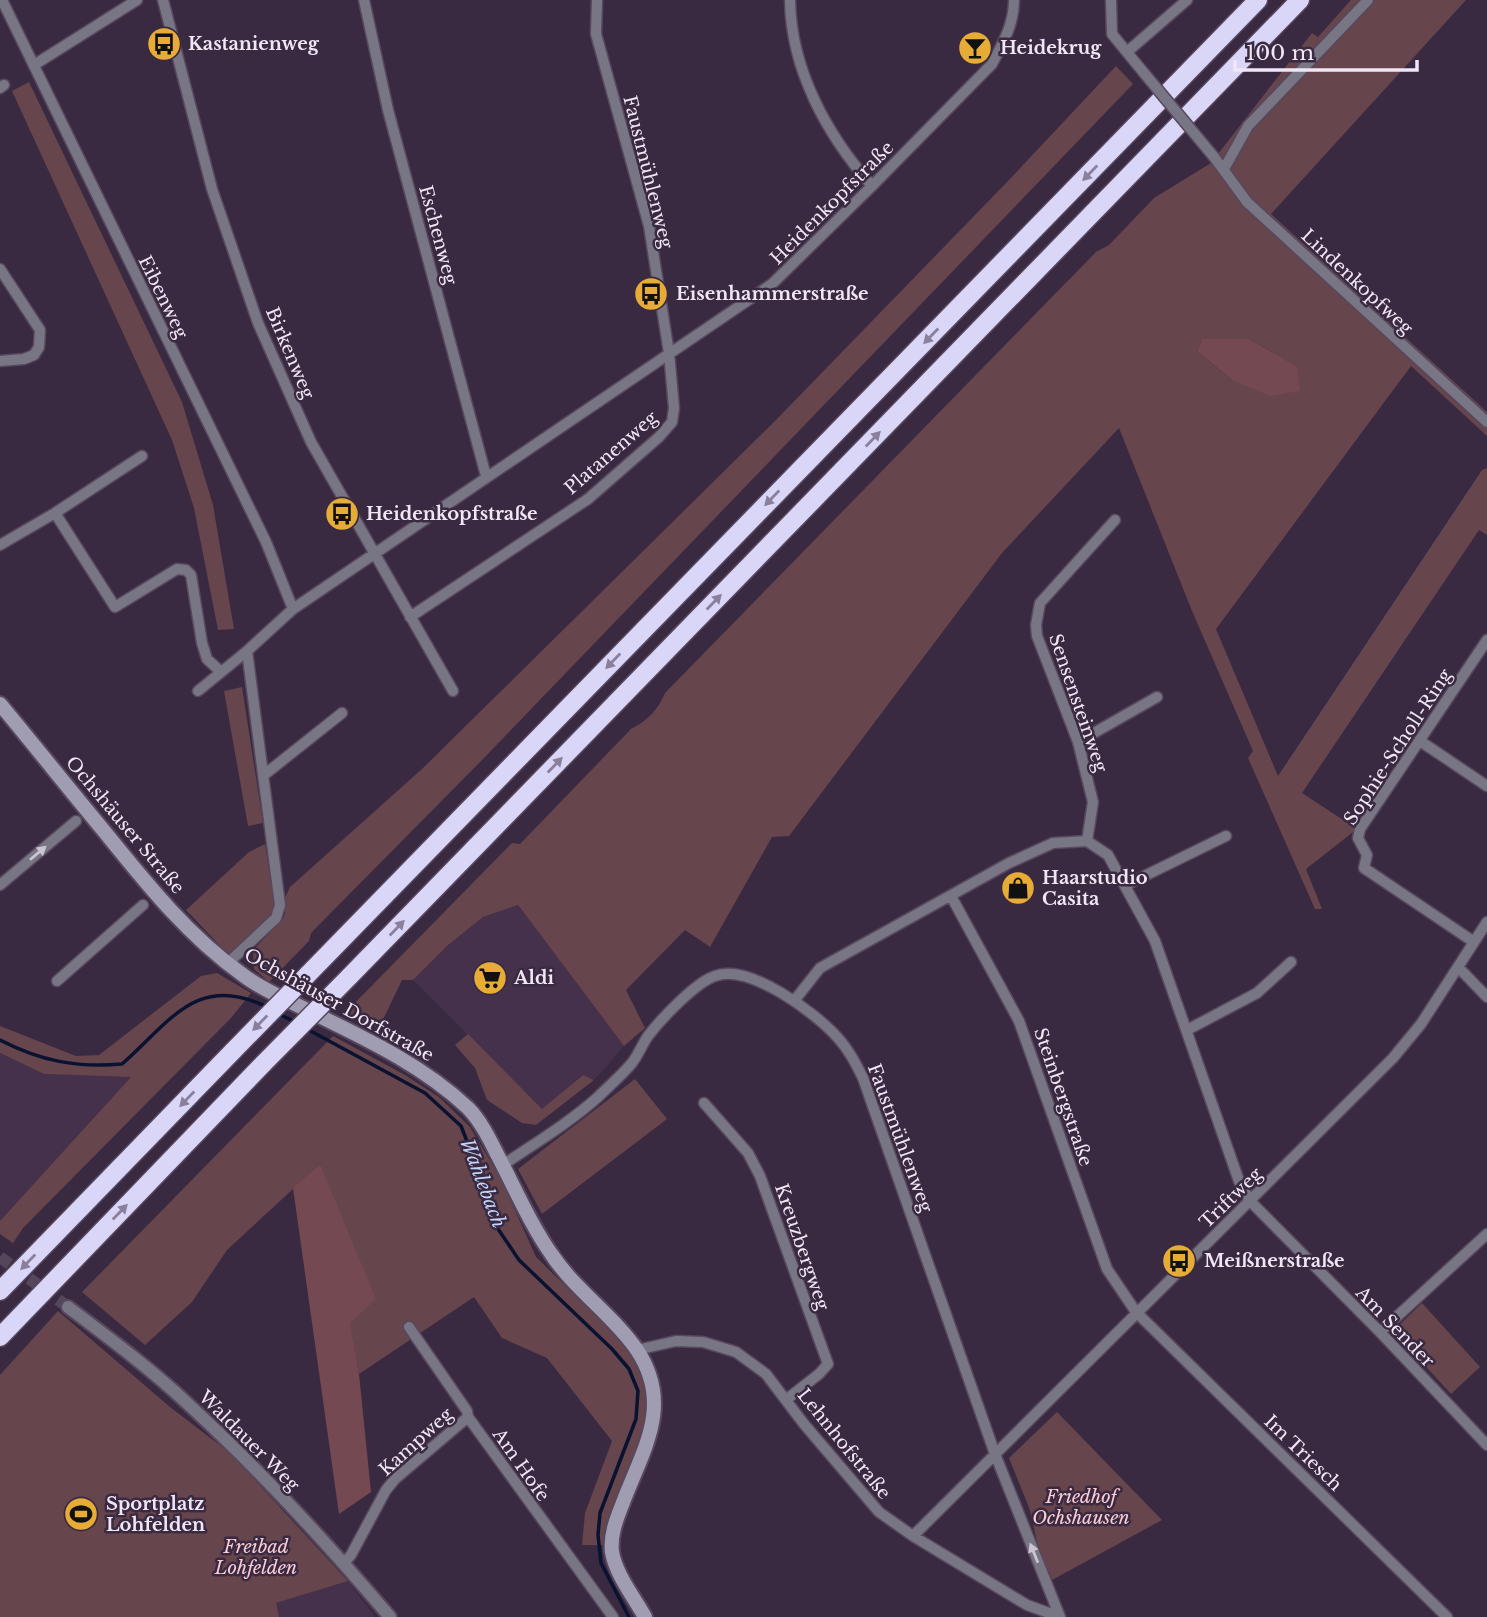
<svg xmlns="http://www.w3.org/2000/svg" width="1487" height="1617" viewBox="0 0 1487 1617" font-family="'Libre Baskerville',serif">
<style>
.built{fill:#46314d}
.green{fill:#66454c;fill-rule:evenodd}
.forest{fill:#754952}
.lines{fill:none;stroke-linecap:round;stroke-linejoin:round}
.stream{stroke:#091331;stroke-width:3.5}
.tertiary-tunnel{stroke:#55465c;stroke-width:12;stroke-dasharray:12 6;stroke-linecap:butt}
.minor-casing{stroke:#57485e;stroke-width:13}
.tertiary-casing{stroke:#57485e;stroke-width:16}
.secondary-casing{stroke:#57485e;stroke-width:18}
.motorway-casing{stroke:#57485e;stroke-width:21}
.minor{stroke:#787684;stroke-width:10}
.tertiary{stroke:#787684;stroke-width:12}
.secondary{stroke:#a09db2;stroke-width:14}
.motorway{stroke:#dad6f7;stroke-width:18}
.minor-bridge-casing{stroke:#57485e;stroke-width:13;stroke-linecap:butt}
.motorway-bridge-casing{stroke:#57485e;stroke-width:21;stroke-linecap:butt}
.minor-bridge{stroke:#787684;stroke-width:10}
.motorway-bridge{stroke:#dad6f7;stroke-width:18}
.oneway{fill:#8a809c}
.oneway2{fill:#cdc4d3}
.labels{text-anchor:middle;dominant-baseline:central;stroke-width:5;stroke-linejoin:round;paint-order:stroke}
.poi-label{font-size:18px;font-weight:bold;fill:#f1e6f5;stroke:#3a2a41;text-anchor:start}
.street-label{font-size:18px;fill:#f1e6f5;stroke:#3a2a41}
.park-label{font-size:18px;font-style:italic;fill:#fccdd5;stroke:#3a2a41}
.water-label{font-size:19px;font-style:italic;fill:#c4d4fa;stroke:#3a2a41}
</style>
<rect width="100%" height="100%" fill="#3a2a41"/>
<path class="built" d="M518,905L624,1046L594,1080L582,1075L543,1110L413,980L446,946L483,917Z
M0,1053L44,1074L131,1077L0,1221Z
M348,1581L375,1617H279L275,1603Z"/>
<path class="green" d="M1351,0H1466L1271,214L1487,412V436L1411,366L1216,629L1278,776L1482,470L1487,468V535L1479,530L1302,793L1357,829L1306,869L1322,909H1315L1248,758L1253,751L1192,611L1119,428L1002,553L789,836L772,837L710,947L685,930L626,990L645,1028L624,1046L518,905L483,917L448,945L413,980H402L379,1028L343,1015L512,843L520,844L631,729C647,721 658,710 665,693L1096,252L1109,245L1154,198L1211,163L1312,33L1318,37ZM1202,339H1249L1297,366L1232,380L1197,351Z
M1116,66L1133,84L485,757L311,933L309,941L269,982L254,969L253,950L283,919L285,913L284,900L290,887L422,769L775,421L1008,181Z
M29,82L182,402L213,505L234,629L218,630L194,508L172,440L12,91Z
M242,687L263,823L248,826L224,691Z
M265,844L275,905L272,916L229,955L186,910L249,852Z
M217,973L251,993L231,1018L23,1228L13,1243L0,1234V1221L131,1077L44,1074L0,1053V1026L76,1056L99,1055L201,976Z
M468,1034L542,1109L583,1075L594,1080L536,1125L522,1123L487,1100L475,1068L455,1045Z
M333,1036L405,1075L439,1097L470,1127L502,1181L536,1257L609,1329L630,1352L646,1379L648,1403L647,1431L610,1517L604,1545H582L585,1513L612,1441L547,1358L502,1338L474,1297L359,1374L320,1164L227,1250L192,1302L145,1345L82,1292Z
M635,1079L667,1119L542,1214L518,1169Z
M1422,1303L1480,1367L1451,1394L1393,1331Z
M58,1311L170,1407L230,1453L348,1581L276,1603L279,1617H0V1375Z
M1057,1412L1162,1520L1052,1580L1038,1547L1030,1510L1009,1458Z"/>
<path class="forest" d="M1202,339H1249L1297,366L1300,391L1270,396L1232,380L1197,351Z
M320,1164L376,1299L350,1323L359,1374L371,1492L339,1514L293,1188Z"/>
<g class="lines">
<path class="stream" d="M279,1014L297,1023
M307,1029L425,1093L461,1126L483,1182L494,1223L519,1260L612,1349L629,1369L638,1391L636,1419L600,1513L598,1535L601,1563L629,1617
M0,1040C41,1061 76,1068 122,1064C170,1022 198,971 269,1008"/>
<path class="tertiary-tunnel" d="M0,1257L68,1307"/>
<g class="minor-casing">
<path id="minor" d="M2,0L266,542L293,609
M163,0L212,189L258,323L311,442L453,691
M364,0L388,110L486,476
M790,0C791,70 827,135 872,186
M1111,0L1112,34L1144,73
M1127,52L1187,0
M34,65L137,0
M0,88L4,85
M1214,157L1247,202L1487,422
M1224,169L1248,126L1368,0
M0,269L40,330L39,347L34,355L24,359L0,361
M142,456L55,513L115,607L177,569L186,570L191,575L202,643L207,659L221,672
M0,545L55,513
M410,617L588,499L659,437L672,422L674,408L669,353L649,226L596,34L597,0
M198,691L247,651
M1420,741L1487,786
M1078,742L1157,697
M264,775L342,713
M1087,841L1093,802L1078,742L1037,636L1036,625L1040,603L1115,520
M0,885L76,821
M1126,885L1226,836
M951,896L1019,1021L1107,1269L1136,1312L1447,1617
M1474,942L1364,868L1367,855L1358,838L1360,829L1487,640
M227,964L276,918L280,905L247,651L293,609L772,284L872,186L992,64C1003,43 1014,24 1014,0
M1458,967L1487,997
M57,981L143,905
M794,1001L820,968L1009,863L1053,843L1087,841L1108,855L1155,941L1239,1181L1250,1201L1380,1332L1487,1445
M1187,1030L1257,993L1291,962
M704,1103L748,1153L760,1176L828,1364L819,1374L787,1399
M503,1165C535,1143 569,1123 598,1097C609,1086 622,1075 632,1063C638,1055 642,1045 648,1036C661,1019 696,982 715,976C749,963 816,1013 838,1038C849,1050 856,1064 863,1078L995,1454L1060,1617
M409,1327L467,1411L468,1417L613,1617
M1380,1332L1487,1234
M637,1350L676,1341L703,1342L736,1352L766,1374L804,1424L879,1512L913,1536L1027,1605L1060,1617
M913,1536L1393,1058L1421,1024L1487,922
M344,1563L351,1555L386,1490L395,1479L468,1417"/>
</g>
<g class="tertiary-casing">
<path id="tertiary" d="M68,1307C109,1338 151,1369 188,1404C260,1470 327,1543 390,1617"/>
</g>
<g class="secondary-casing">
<path id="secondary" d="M0,704C35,746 69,789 104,831C146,883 188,936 243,975C262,990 286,999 307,1010C364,1038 421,1064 468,1108C480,1120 489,1138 497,1154C515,1188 530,1224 552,1255C576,1291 613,1315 637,1350C674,1406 642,1451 622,1505C616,1520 610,1536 612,1552C616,1575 634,1597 645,1617"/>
</g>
<g class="motorway-casing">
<path id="motorway" d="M320,962L1258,0
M349,977L1300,0
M0,1291L234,1050
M0,1337L264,1063"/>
</g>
<use href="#minor" class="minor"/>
<use href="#tertiary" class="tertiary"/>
<use href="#secondary" class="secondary"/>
<use href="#motorway" class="motorway"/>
<g class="minor-bridge-casing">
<path id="minor-bridge" d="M1144,73L1214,157"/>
</g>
<g class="motorway-bridge-casing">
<path id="motorway-bridge" d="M234,1050L320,962
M264,1063L349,977"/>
</g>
<use href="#minor-bridge" class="minor-bridge"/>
<use href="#motorway-bridge" class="motorway-bridge"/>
</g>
<defs><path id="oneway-solid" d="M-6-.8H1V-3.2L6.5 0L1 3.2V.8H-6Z" transform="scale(1.75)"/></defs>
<g class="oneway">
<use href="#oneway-solid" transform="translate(1090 173) rotate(134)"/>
<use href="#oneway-solid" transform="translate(931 336) rotate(134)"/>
<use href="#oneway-solid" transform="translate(873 439) rotate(-46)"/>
<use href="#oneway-solid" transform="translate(772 498) rotate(134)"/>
<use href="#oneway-solid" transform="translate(714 602) rotate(-46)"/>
<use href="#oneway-solid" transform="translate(613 661) rotate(134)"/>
<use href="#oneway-solid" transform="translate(555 765) rotate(-46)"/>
<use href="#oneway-solid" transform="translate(397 928) rotate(-46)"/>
<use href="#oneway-solid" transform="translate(260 1023) rotate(134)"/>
<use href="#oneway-solid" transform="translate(187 1099) rotate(134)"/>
<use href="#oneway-solid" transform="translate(120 1212) rotate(-46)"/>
<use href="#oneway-solid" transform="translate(28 1262) rotate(134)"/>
</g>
<g class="oneway2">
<use href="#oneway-solid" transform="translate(38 853) rotate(-40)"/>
<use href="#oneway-solid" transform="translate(1034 1553) rotate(-112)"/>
</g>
<defs>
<g id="bus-disc" transform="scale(1.75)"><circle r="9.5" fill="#e6ac36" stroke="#3a2a41"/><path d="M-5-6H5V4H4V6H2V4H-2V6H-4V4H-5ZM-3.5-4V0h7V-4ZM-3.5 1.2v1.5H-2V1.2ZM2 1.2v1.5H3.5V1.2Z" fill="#111"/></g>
<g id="bar-disc" transform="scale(1.75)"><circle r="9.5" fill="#e6ac36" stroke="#3a2a41"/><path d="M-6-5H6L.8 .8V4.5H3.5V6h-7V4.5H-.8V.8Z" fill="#111"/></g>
<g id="shop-disc" transform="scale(1.75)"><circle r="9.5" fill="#e6ac36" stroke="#3a2a41"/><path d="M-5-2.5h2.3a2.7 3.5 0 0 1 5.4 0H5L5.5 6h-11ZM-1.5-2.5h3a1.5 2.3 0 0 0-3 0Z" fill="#111"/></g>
<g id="supermarket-disc" transform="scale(1.75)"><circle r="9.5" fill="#e6ac36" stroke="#3a2a41"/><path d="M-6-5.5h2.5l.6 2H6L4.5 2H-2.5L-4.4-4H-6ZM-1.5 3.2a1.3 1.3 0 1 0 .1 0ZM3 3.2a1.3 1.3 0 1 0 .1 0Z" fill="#111"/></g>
<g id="stadium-disc" transform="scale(1.75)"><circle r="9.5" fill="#e6ac36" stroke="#3a2a41"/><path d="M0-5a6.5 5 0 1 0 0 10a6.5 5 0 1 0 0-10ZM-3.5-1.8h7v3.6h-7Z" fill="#111"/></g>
</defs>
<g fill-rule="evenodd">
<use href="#bus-disc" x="164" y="44"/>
<use href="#bar-disc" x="975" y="48"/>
<use href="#bus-disc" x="651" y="294"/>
<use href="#bus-disc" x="342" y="514"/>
<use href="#shop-disc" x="1018" y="888"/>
<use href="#supermarket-disc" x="490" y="978"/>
<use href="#bus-disc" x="1179" y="1261"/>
<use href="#stadium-disc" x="81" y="1514"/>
</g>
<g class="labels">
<g class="poi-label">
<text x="188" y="44">Kastanienweg</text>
<text x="1000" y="48">Heidekrug</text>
<text x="676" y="294">Eisenhammerstraße</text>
<text x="366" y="514">Heidenkopfstraße</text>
<text x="1042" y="878">Haarstudio<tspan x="1042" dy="21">Casita</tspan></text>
<text x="514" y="978">Aldi</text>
<text x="1204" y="1261">Meißnerstraße</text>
<text x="106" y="1504">Sportplatz<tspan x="106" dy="21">Lohfelden</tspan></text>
</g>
<g class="street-label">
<text transform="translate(648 172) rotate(76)">Faustmühlenweg</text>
<text transform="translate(832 203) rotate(-45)">Heidenkopfstraße</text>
<text transform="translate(438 235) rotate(75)">Eschenweg</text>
<text transform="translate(1357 282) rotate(43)">Lindenkopfweg</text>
<text transform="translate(163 297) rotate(64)">Eibenweg</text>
<text transform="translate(290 353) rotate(67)">Birkenweg</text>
<text transform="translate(611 453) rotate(-41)">Platanenweg</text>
<text transform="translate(1078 703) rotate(71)">Sensensteinweg</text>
<text transform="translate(1398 747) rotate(-57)">Sophie-Scholl-Ring</text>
<text transform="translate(125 825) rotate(50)">Ochshäuser Straße</text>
<text transform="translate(339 1005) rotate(29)">Ochshäuser Dorfstraße</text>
<text transform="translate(1063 1097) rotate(71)">Steinbergstraße</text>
<text transform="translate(900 1138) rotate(70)">Faustmühlenweg</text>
<text transform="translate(1231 1198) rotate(-44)">Triftweg</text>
<text transform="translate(802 1247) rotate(71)">Kreuzbergweg</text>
<text transform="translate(1395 1327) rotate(46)">Am Sender</text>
<text transform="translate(249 1441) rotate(45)">Waldauer Weg</text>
<text transform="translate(416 1442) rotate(-42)">Kampweg</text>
<text transform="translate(844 1444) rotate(51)">Lehnhofstraße</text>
<text transform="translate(1303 1453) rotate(44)">Im Triesch</text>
<text transform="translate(521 1465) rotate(55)">Am Hofe</text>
</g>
<g class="park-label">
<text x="1081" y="1497">Friedhof<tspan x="1081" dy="21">Ochshausen</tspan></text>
<text x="256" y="1547">Freibad<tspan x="256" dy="21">Lohfelden</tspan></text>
</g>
<g class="water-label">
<text transform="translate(483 1183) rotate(69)">Wahlebach</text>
</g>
</g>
<path d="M1235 60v10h182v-10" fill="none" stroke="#f1e6f5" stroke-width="3.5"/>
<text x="1246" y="60" font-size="21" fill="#f1e6f5" stroke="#3a2a41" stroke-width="5" paint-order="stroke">100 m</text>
</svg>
